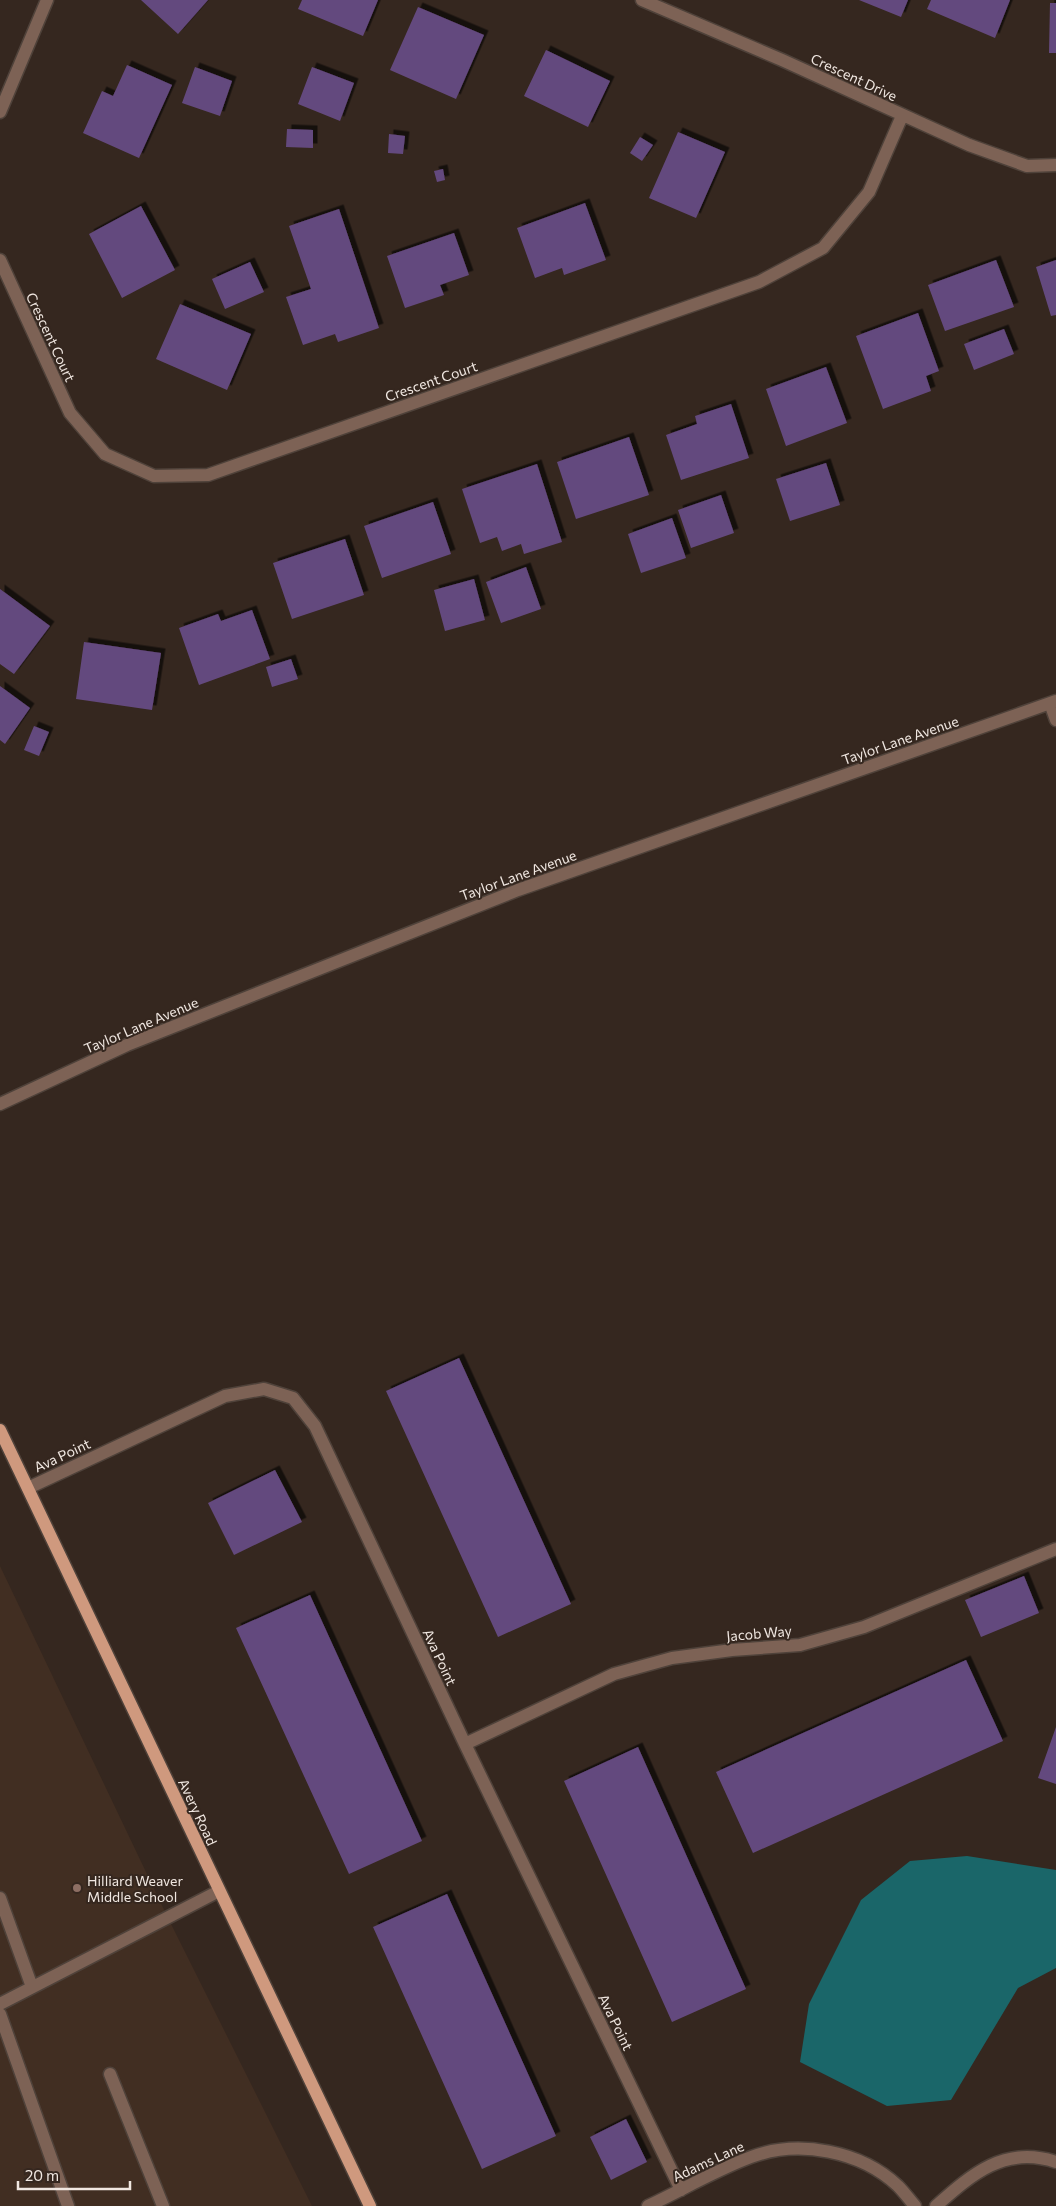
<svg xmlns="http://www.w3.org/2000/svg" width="1056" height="2206" font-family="Commissioner,sans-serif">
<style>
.built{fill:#412e22}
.water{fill:#1a6669}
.building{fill:#64497e;filter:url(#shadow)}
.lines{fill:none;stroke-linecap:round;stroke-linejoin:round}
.service-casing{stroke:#4f423a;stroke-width:15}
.minor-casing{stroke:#4f423a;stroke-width:15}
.primary-casing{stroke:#4f423a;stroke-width:15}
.service{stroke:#7d6255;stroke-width:12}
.minor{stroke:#7d6255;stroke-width:12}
.primary{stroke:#cf997e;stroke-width:12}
.education-dot{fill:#8d6e63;stroke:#35271f;stroke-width:2}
.labels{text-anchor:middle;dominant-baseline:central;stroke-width:4;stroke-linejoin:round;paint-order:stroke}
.street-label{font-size:14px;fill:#f0e7e1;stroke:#35271f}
.poi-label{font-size:14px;fill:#f0e7e1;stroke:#35271f;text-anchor:start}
</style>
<defs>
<filter id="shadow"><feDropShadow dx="4.5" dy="-4.5" stdDeviation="0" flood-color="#0009"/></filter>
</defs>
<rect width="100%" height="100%" fill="#35271f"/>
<!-- built -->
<path class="built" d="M 0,1566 L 167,1916 L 312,2206 L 0,2206 Z"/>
<!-- water -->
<path class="water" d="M 967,1856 L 1056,1870 L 1056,1968 L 1018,1988 L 951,2100 L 887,2106 L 800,2062 L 809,2004 L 861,1900 L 910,1861 Z"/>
<!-- building -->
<path class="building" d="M 141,0 L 208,0 L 178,34 Z
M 302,0 L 378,0 L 363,36 L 298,9 Z
M 859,0 L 908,0 L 901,17 Z
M 931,0 L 1010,0 L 995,38 L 927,9 Z
M 1050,3 L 1056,3 L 1056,53 L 1049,53 Z
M 418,7 L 484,35 L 456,99 L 390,70 Z
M 546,50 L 610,81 L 588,127 L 524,96 Z
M 127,65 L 172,85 L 139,158 L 83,133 L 102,91 L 113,96 Z
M 195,67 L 232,81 L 220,116 L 182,103 Z
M 312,67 L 354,83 L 340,121 L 298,104 Z
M 287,129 L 313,130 L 313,148 L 286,147 Z
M 678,132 L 725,152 L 696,218 L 649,198 Z
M 389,134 L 405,136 L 403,154 L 388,153 Z
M 640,137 L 653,145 L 642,161 L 630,153 Z
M 443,169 L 445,180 L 437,182 L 434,171 Z
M 585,203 L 606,260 L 564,275 L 562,268 L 535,278 L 517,228 Z
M 141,206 L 175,270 L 122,298 L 89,234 Z
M 339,209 L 379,328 L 338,342 L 335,334 L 303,345 L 286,297 L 311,289 L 289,226 Z
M 454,233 L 469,275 L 440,285 L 444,295 L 405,308 L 387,256 Z
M 996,260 L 1014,307 L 945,331 L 928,285 Z
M 1056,260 L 1056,315 L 1051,316 L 1036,267 Z
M 250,262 L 264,292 L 225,309 L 212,279 Z
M 180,304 L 251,334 L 227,390 L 156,359 Z
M 918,313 L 939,371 L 926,376 L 931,391 L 883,409 L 856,336 Z
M 1004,329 L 1014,354 L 974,370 L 964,344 Z
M 826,367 L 847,423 L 786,446 L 766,389 Z
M 731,404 L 749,458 L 681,480 L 666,435 L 697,424 L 695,416 Z
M 629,437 L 649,495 L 576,519 L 557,462 Z
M 826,463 L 840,505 L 790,521 L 776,479 Z
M 537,464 L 562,542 L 524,554 L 521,544 L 502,551 L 497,537 L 480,543 L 462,489 Z
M 721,495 L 734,533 L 691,548 L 678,510 Z
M 433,502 L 451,554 L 382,578 L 364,526 Z
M 672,518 L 686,558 L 641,573 L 628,534 Z
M 345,539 L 364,595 L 292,619 L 273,563 Z
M 526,567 L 541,609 L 501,623 L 486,582 Z
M 474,579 L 485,620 L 445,631 L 434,590 Z
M 0,589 L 50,626 L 14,674 L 0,664 Z
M 252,610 L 270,659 L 199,685 L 179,628 L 218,614 L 221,621 Z
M 84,642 L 161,653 L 152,710 L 76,699 Z
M 291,659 L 298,679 L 272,687 L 266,667 Z
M 0,686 L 30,708 L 5,744 L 0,740 Z
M 34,726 L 49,732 L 39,756 L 24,750 Z
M 459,1358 L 571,1604 L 498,1637 L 386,1391 Z
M 275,1470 L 302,1522 L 234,1555 L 208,1503 Z
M 1024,1576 L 1039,1613 L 981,1637 L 965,1600 Z
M 310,1595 L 422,1841 L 349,1874 L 236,1628 Z
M 966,1660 L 1003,1741 L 753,1853 L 716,1772 Z
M 1056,1727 L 1056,1784 L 1038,1778 Z
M 638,1747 L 746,1989 L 672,2022 L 564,1781 Z
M 447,1894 L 556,2136 L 482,2169 L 373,1927 Z
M 626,2119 L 647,2162 L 611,2180 L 590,2137 Z"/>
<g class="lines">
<!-- service casing -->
<g class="service-casing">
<path id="service" d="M 0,1898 L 32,1987
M 0,2004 L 219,1891
M 0,2014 L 68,2206
M 110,2074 L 163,2206
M 936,2206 C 972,2174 1005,2145 1056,2162"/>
</g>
<!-- minor casing -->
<g class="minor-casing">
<path id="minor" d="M 642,0 L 782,60 L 969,145 L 1027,166 L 1056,165
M 0,112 L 47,0
M 0,260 L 70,413 L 105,454 L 154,476 L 208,475 L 759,282 L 823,248 L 869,192 L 902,116
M 1050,703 L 1056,720
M 0,1104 L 127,1045 L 518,890 L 1056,701
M 28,1488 L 225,1396 L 264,1389 L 293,1398 L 315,1426 L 465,1744 L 681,2190
M 465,1744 L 614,1674 L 672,1658 L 732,1650 L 800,1645 L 864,1627 L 1056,1549
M 648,2206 C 682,2190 716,2170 751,2157 C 799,2139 861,2151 898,2186 C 904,2192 909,2199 915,2206"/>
</g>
<!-- primary casing -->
<g class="primary-casing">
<path id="primary" d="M 0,1430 L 370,2206"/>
</g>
<!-- service -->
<use href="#service" class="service"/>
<!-- minor -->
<use href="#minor" class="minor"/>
<!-- primary -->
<use href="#primary" class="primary"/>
</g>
<!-- markers -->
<circle class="education-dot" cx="77" cy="1888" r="5"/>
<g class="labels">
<!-- street labels -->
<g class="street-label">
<text transform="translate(854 77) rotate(25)">Crescent Drive</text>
<text transform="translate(51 337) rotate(65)">Crescent Court</text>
<text transform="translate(431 381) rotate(-19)">Crescent Court</text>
<text transform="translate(900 740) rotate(-19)">Taylor Lane Avenue</text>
<text transform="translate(518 875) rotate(-20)">Taylor Lane Avenue</text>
<text transform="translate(141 1025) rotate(-23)">Taylor Lane Avenue</text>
<text transform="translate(62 1455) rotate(-25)">Ava Point</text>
<text transform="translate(759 1633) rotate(-5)">Jacob Way</text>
<text transform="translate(440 1657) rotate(65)">Ava Point</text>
<text transform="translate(198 1812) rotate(65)">Avery Road</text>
<text transform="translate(616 2022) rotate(64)">Ava Point</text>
<text transform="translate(708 2161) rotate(-25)">Adams Lane</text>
</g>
<!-- poi labels -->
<g class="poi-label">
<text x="87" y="1880">Hilliard Weaver<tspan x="87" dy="16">Middle School</tspan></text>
</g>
</g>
<!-- scale -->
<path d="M18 2181v8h112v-8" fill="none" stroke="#f0e7e1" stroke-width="2.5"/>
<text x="25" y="2181" font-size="15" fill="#f0e7e1" stroke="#35271f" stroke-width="4" paint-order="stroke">20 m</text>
</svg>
